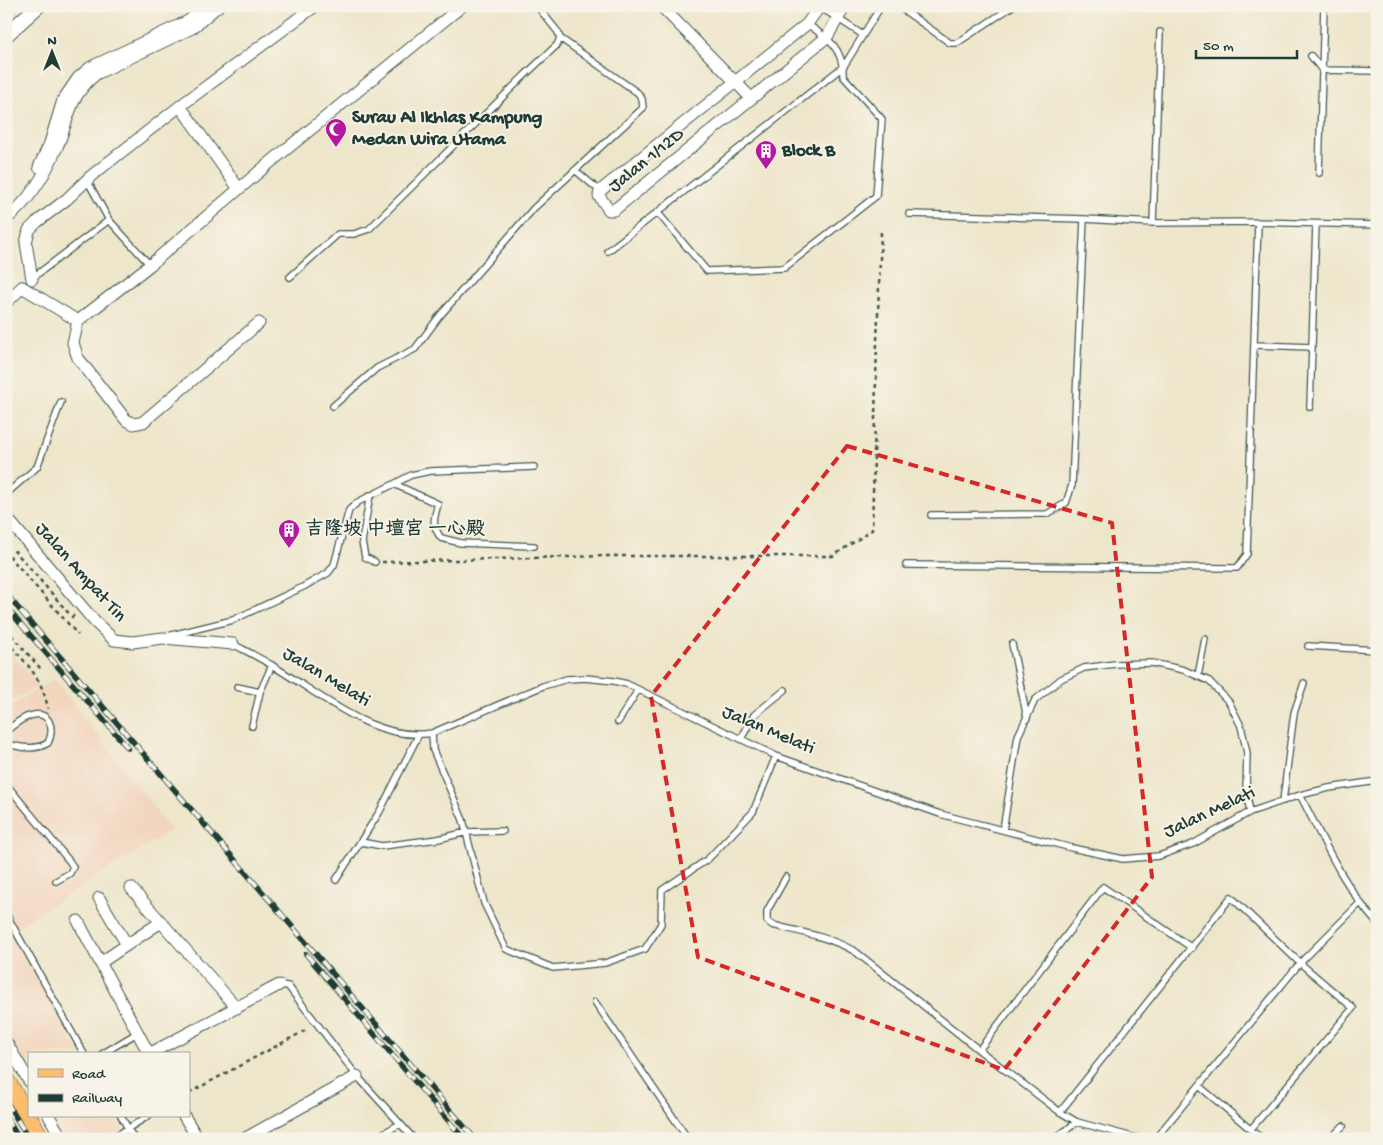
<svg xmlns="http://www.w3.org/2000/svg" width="1383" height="1145" font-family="'Gochi Hand','LXGW WenKai TC',sans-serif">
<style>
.built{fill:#f2d5bd}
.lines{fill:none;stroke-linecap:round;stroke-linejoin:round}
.service-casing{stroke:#3e564a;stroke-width:8}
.minor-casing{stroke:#3e564a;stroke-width:13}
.tertiary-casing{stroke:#3e564a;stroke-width:16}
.primary-casing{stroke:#3e564a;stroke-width:19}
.path{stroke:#3e564a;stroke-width:2.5;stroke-dasharray:4 4;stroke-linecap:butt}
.service{stroke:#fff;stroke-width:5.5}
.minor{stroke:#fff;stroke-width:11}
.tertiary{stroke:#fff;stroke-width:14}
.primary{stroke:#fcbd6e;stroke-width:18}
.rail-casing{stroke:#1f3d34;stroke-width:5.5}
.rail{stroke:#f7f3e8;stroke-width:4;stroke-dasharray:11;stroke-linecap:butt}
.marked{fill:none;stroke:#d62828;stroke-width:4;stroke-dasharray:10 6;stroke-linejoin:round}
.labels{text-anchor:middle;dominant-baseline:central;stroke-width:4;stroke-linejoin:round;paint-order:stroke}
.poi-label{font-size:19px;font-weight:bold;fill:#1f3d34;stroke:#f7f3e8;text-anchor:start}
.street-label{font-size:19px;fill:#1f3d34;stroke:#f7f3e8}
</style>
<rect width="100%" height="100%" fill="#f7f3e8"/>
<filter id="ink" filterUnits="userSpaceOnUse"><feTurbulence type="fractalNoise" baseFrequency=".02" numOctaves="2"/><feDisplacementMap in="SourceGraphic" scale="10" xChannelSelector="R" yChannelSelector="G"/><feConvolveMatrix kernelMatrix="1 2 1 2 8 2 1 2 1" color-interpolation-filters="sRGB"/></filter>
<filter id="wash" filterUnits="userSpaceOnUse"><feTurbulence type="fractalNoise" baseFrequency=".0096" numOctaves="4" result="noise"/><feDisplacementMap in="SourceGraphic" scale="20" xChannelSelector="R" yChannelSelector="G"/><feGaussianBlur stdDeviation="1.12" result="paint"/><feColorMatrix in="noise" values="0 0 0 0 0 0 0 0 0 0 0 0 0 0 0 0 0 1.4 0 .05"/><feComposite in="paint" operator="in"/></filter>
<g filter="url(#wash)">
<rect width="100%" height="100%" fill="#eee6ca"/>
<!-- built -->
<path class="built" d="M 6,646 L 39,685 L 6,704 Z
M 54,679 L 171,830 L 10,931 L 80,1054 L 29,1054 L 29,1084 L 6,1044 L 6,709 Z
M 47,1116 L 115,1116 L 128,1139 L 60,1139 Z"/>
</g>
<g filter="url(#ink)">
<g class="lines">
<!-- service casing -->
<g class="service-casing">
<path id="service" d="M 898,6 L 950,43 L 957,43 L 1013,6
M 820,7 L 863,35
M 1311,56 L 1322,70 L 1377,71
M 575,170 L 600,191
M 1319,173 L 1324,6
M 87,180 L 109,220
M 658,213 L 707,271 L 784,268 L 876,196 L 882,119 L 843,76 C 844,49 828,38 807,24
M 909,214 L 1084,219 L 1153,223 L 1258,222 L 1377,225
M 1153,223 L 1160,32
M 608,251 L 844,66 L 881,6
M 290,277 L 338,234 L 354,234 L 369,229 L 525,75 L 557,45 L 560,38 L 558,32 L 537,6
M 31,279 L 109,220 L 150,265
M 1254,345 L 1312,347
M 333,406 L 377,368 L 415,349 L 438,318 L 534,208 L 643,108 L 642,99 L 638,93 L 560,38
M 1310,407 L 1316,224
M 394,484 L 411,475 L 430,471 L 534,467
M 6,494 L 37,467 L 61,402
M 370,495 L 362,542 L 365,557 L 375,562
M 931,515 L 1047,514 L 1066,503 L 1072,485 L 1084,219
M 906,565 L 1237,568 L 1247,554 L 1258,222
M 172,635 L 233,620 L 303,587 L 328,573 L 334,565 L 349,510 L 358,502 L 394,484 L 438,504 C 434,519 431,524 441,538 L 461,543 L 534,546
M 233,644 C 246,651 260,658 273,666 C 319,693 375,743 432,733 L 543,686 L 567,679 L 585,678 L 614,681 L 627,684 L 776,756 L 940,814 L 1072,848 L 1123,859 L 1159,856 L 1193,844 L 1250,812 L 1300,795 L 1329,788 L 1377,781
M 1012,644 L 1027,718
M 1308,646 L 1377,650
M 1198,676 L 1205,639
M 237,687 L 260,692
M 618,722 L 638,690
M 252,726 L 260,692 L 272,665
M 6,731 C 13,726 21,718 30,716 C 50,709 55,729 48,743 C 35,751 20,747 6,744
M 432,733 L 433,750 L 463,820 L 484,903 L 506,949 L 553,968 L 605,963 L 645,949 L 661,924 L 662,890 L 708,859 L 753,812 L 776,756
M 741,739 L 754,715 L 785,690
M 6,784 L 70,862 L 73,867 L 70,873 L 56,881
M 1300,795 C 1323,839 1343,886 1377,923
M 1283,801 L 1294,713 L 1304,683
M 1003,830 L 1018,736 L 1035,700 L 1061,679 L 1084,668 L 1115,664 L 1152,663 L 1184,670 L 1209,681 L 1229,702 L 1241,726 L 1247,753 L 1246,790 L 1250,812
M 361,842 L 382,846 L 438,839 L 467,832 L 503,831
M 786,877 L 767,911 L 767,921 L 772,925 C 801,932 830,937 856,952 L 979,1050 L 1060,1112 L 1077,1122 L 1140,1139
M 336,880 L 380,811 L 418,736
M 6,914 L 84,1054
M 279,985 L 288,986 L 357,1076 L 414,1139
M 595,1002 L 688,1139
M 979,1050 L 1103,887 L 1192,948
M 102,1054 L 137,1033
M 1199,1086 L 1262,1139
M 1060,1112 L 1231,897 L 1300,963 L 1353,1008 L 1251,1129
M 121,1116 L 134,1139
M 111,1139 L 148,1116
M 373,1139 L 400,1124
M 1054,1139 L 1077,1122
M 1155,1139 L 1300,963 L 1359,904
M 1330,1139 L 1343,1126"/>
</g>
<!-- minor casing -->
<g class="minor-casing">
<path id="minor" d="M 661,6 L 751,98
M 820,6 L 807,24 L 600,191 L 599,196 L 609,210 L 614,210 L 827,37 L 845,6
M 180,106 L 239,189
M 39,167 L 50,143 L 63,100 L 78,78 L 91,67 L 188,21 L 207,6
M 6,219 C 30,201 45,175 57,147 C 70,117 68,97 96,74 L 192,28 L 218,6
M 32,279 L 26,243 L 29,230 L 37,222 L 67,199 L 91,176 L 180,106 L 315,6
M 6,303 L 22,287 L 78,321 L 150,265 L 267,165 L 462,6
M 78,321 L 73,343 L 78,358 L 126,420 L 134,424 L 143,422 L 259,323
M 6,517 L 95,622 L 114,640 L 133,642 L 163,638 L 233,644
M 131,888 L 237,1008
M 99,898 L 127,945
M 78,921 L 149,1054
M 100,963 L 161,922
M 6,1042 L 29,1081
M 149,1054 L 279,985
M 49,1116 L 62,1139
M 184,1116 L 198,1139
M 244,1139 L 357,1076"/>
</g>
<!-- tertiary casing -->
<g class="tertiary-casing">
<path id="tertiary" d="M 6,35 L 38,6"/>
</g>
<!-- primary casing -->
<g class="primary-casing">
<path id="primary" d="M 6,1081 L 41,1139"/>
</g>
<!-- path -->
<path class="path" d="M 382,562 L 605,556 L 833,556 L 872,530 L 877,342 L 881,231
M 74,615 L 72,617 L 15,551 L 10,557 L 78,635
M 6,629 L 41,669
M 6,641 C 27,664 42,677 48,709
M 189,1093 L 308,1029"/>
<!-- service -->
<use href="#service" class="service"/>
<!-- minor -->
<use href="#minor" class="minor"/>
<!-- tertiary -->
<use href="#tertiary" class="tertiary"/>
<!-- primary -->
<use href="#primary" class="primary"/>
<!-- rail casing -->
<g class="rail-casing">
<path id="rail" d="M 6,594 L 475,1139
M 6,607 L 128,748
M 306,954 L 464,1139
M 6,1101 L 29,1139
M 6,1117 L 19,1139"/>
</g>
<!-- rail -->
<use href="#rail" class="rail"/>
</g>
</g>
<!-- marked area -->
<path class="marked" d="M 847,446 L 1112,523 L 1152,877 L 1004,1070 L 698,957 L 651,696 Z"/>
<!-- icons -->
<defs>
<g id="mosque-pin" transform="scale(1.125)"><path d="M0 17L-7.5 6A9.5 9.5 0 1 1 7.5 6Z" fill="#b5179e" stroke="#f7f3e8"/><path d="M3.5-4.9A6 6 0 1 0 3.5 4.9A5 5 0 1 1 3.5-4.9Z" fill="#fff"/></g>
<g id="building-pin" transform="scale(1.125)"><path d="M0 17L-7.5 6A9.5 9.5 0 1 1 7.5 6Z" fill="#b5179e" stroke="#f7f3e8"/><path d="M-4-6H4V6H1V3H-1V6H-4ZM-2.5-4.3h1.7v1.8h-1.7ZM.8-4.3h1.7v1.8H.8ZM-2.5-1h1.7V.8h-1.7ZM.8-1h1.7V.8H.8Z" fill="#fff"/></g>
</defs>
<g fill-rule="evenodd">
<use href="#mosque-pin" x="336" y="129"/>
<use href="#building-pin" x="766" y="151"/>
<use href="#building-pin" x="289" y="530"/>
</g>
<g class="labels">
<!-- poi labels -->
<g class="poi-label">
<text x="352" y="118">Surau Al Ikhlas Kampung<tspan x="352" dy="22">Medan Wira Utama</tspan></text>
<text x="782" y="151">Block B</text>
<text x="305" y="530">吉隆坡 中壇宮 一心殿</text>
</g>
<!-- street labels -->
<g class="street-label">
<text transform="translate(647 161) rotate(-39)">Jalan 1/12D</text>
<text transform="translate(80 573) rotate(48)">Jalan Ampat Tin</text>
<text transform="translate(326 678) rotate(31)">Jalan Melati</text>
<text transform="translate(768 731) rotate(23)">Jalan Melati</text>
<text transform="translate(1210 813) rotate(-25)">Jalan Melati</text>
</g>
</g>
<!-- margin -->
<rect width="1383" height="1145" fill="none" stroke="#f7f3e8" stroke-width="25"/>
<!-- legend -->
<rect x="28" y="1052" width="162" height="65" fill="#f7f3e8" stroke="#a1aaa0"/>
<rect x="38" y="1069" width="25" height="8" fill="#fcbd6e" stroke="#a1aaa0"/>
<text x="72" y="1078" font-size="15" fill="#1f3d34">Road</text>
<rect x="38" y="1094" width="25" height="8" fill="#1f3d34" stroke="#a1aaa0"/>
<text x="72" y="1102" font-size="15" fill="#1f3d34">Railway</text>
<!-- north arrow -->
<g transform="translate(52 52)" stroke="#f7f3e8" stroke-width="4" paint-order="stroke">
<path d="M0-4L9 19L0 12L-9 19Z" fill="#1f3d34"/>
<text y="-8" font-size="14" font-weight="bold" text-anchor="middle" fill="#1f3d34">N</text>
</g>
<!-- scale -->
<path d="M1196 50v8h101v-8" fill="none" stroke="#1f3d34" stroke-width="2.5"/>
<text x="1203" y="50" font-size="15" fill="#1f3d34" stroke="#f7f3e8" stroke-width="4" paint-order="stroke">50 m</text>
</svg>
